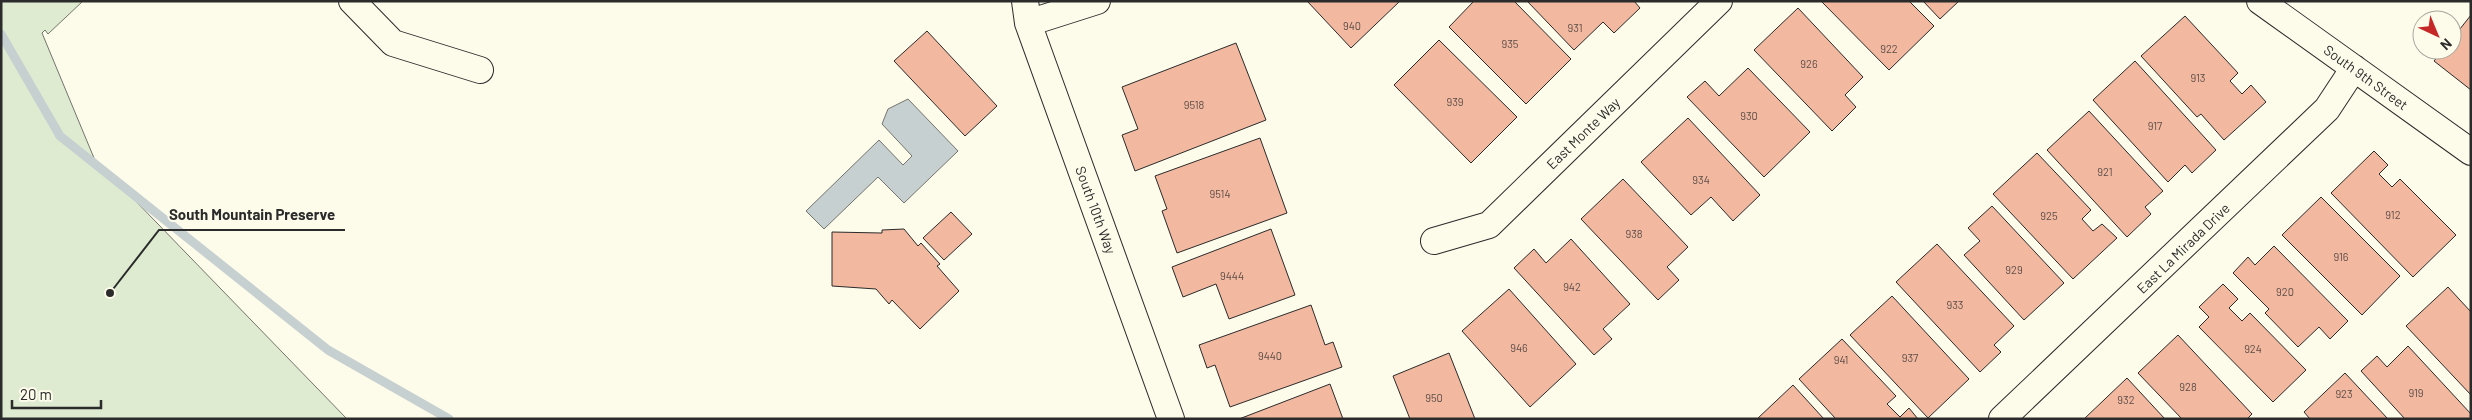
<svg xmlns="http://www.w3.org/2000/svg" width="2472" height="420" font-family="Barlow,sans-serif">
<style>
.green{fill:#deebd1;stroke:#74746e}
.water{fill:#c7d0d0;stroke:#74746e}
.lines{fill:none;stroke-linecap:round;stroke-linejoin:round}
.stream{stroke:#c7d0d0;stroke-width:9}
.building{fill:#f2b8a0;stroke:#2b2b2b}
.minor-casing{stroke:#2b2b2b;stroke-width:28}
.minor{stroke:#fdfbea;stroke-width:26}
.labels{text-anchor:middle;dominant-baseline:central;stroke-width:4;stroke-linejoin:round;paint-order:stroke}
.number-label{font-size:11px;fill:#5d4e48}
.street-label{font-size:14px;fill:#2b2b2b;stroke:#fdfbea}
.leader{fill:none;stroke:#2b2b2b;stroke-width:2}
.callout-dot{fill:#2b2b2b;stroke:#fdfbea;stroke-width:2}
.callout-label{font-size:15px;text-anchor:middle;font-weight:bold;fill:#2b2b2b;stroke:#fdfbea;stroke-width:4;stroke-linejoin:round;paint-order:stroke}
</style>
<rect width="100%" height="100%" fill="#fdfbea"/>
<!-- green -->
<path class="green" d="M 1,1 L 83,1 L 48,34 L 45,30 L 42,33 L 94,158 L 347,419 L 1,419 Z"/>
<!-- water -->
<path class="water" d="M 908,99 L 958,151 L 904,203 L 878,177 L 824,229 L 806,211 L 879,140 L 903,165 L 912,156 L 882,124 L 888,109 Z"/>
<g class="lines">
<!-- stream -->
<path class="stream" d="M 1,34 L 60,136 L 328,350 L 449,419"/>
</g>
<!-- building -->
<path class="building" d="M 1307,1 L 1400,1 L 1351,48 Z
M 1474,1 L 1514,1 L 1571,59 L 1526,104 L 1449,27 Z
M 1527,1 L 1634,1 L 1640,8 L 1614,33 L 1603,22 L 1574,50 Z
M 1821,1 L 1909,1 L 1934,26 L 1889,70 Z
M 1923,1 L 1959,1 L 1940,19 Z
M 1798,8 L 1863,77 L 1845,95 L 1856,107 L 1832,131 L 1754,50 Z
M 2471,15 L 2471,90 L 2434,61 L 2443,50 L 2452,50 L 2452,39 Z
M 2185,16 L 2238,73 L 2230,81 L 2242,94 L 2251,85 L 2266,102 L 2224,140 L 2201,114 L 2197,117 L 2141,56 Z
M 927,31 L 997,106 L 965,136 L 894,61 Z
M 1439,40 L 1517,117 L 1471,163 L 1394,85 Z
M 1236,43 L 1266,120 L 1135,171 L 1122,135 L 1138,129 L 1122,87 Z
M 2135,61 L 2216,150 L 2192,173 L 2185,165 L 2168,182 L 2093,100 Z
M 1748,68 L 1810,132 L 1764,177 L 1687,97 L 1705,81 L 1719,96 Z
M 2089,111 L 2163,191 L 2145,207 L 2151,214 L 2127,237 L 2047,150 Z
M 1688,118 L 1760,195 L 1733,221 L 1711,197 L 1691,215 L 1641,162 Z
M 1260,138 L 1287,213 L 1177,253 L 1162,211 L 1167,209 L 1155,176 Z
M 2374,151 L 2388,165 L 2379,174 L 2392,187 L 2400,179 L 2456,235 L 2413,277 L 2331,193 Z
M 2037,153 L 2091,210 L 2082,219 L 2093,231 L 2102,224 L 2117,238 L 2073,279 L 1993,194 Z
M 1623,179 L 1688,247 L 1667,267 L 1679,280 L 1658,300 L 1581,219 Z
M 2321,197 L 2400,276 L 2362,315 L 2282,235 Z
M 1992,206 L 2064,283 L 2024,320 L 1964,255 L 1980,241 L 1968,228 Z
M 951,212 L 972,234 L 944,260 L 923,238 Z
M 904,229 L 918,246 L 921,243 L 940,264 L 937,266 L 959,291 L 920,329 L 892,300 L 889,304 L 876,289 L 832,286 L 832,232 L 882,233 L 882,230 Z
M 1271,229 L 1295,295 L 1229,319 L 1216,284 L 1183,297 L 1172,267 Z
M 1571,239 L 1630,304 L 1603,329 L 1612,339 L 1594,355 L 1514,268 L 1534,249 L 1546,263 Z
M 1937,244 L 2014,326 L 1994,345 L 2001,352 L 1980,372 L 1896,282 Z
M 2274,246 L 2348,321 L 2330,339 L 2319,327 L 2298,347 L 2265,313 L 2269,309 L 2233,273 L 2248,257 L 2255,265 Z
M 2223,284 L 2238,299 L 2229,308 L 2242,321 L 2250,313 L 2306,370 L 2273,402 L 2199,327 L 2209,317 L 2199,307 Z
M 2448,287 L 2471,312 L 2471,395 L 2406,326 Z
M 1509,289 L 1576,364 L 1530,407 L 1462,331 Z
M 1892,296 L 1969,379 L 1928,418 L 1850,335 Z
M 1311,305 L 1325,345 L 1333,342 L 1342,367 L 1230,407 L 1215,365 L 1207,368 L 1199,345 Z
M 2178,335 L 2252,414 L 2247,419 L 2182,419 L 2138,373 Z
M 1842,339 L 1896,396 L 1887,404 L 1900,417 L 1909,408 L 1918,419 L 1836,419 L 1799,379 Z
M 2408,346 L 2471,414 L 2471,419 L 2405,419 L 2361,371 L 2377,356 L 2387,367 Z
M 1449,353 L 1475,419 L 1410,419 L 1393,376 Z
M 2345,373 L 2388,419 L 2310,419 L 2304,412 Z
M 2127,378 L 2165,419 L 2084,419 Z
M 1330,384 L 1343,419 L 1239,419 Z
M 1793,385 L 1824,419 L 1757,419 Z"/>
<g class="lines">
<!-- minor casing -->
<g class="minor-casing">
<path id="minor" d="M 352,1 L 393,43 L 480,70
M 1025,1 L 1028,23 L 1171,419
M 2260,1 L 2471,152
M 1028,23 L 1097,1
M 1434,241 L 1489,225 L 1719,1
M 2002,419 L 2327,109 L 2354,68"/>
</g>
<!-- minor -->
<use href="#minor" class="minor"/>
</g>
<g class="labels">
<!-- number labels -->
<g class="number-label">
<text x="1352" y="25">940</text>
<text x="1575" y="27">931</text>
<text x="1510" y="43">935</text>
<text x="1889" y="48">922</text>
<text x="1809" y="63">926</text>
<text x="2198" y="77">913</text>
<text x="1455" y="101">939</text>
<text x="1194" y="104">9518</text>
<text x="1749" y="115">930</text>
<text x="2155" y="125">917</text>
<text x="2105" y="171">921</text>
<text x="1701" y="179">934</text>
<text x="1220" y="193">9514</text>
<text x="2393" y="214">912</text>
<text x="2049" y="215">925</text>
<text x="1634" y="233">938</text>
<text x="2341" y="256">916</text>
<text x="2014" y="269">929</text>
<text x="1232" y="275">9444</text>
<text x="1572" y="286">942</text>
<text x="2285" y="291">920</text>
<text x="1955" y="304">933</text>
<text x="1519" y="347">946</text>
<text x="2253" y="348">924</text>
<text x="1270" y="355">9440</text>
<text x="1910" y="357">937</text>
<text x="1841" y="359">941</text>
<text x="2188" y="386">928</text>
<text x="2416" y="392">919</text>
<text x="2344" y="393">923</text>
<text x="1434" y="397">950</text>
<text x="2126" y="399">932</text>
</g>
<!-- street labels -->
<g class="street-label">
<text transform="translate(2366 77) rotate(36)">South 9th Street</text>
<text transform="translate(1583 133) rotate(-44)">East Monte Way</text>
<text transform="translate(1096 210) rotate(70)">South 10th Way</text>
<text transform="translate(2183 248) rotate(-44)">East La Mirada Drive</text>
</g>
</g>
<!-- callouts -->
<path class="leader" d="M110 293L159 230H345"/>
<circle class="callout-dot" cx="110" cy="293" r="5"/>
<g class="callout-label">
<text x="252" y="220">South Mountain Preserve</text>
</g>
<!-- border -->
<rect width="2472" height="420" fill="none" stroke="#2b2b2b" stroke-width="5"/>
<!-- north arrow -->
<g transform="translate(2437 35) rotate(136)"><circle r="24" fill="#fdfbea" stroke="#a9a89e"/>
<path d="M0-4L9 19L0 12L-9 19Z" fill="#c62828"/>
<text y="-8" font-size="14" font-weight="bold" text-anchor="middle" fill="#2b2b2b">N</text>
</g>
<!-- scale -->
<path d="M12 400v8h89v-8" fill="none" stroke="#2b2b2b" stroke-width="2.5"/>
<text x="20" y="400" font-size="15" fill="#2b2b2b" stroke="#fdfbea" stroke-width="4" paint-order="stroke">20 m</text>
</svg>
